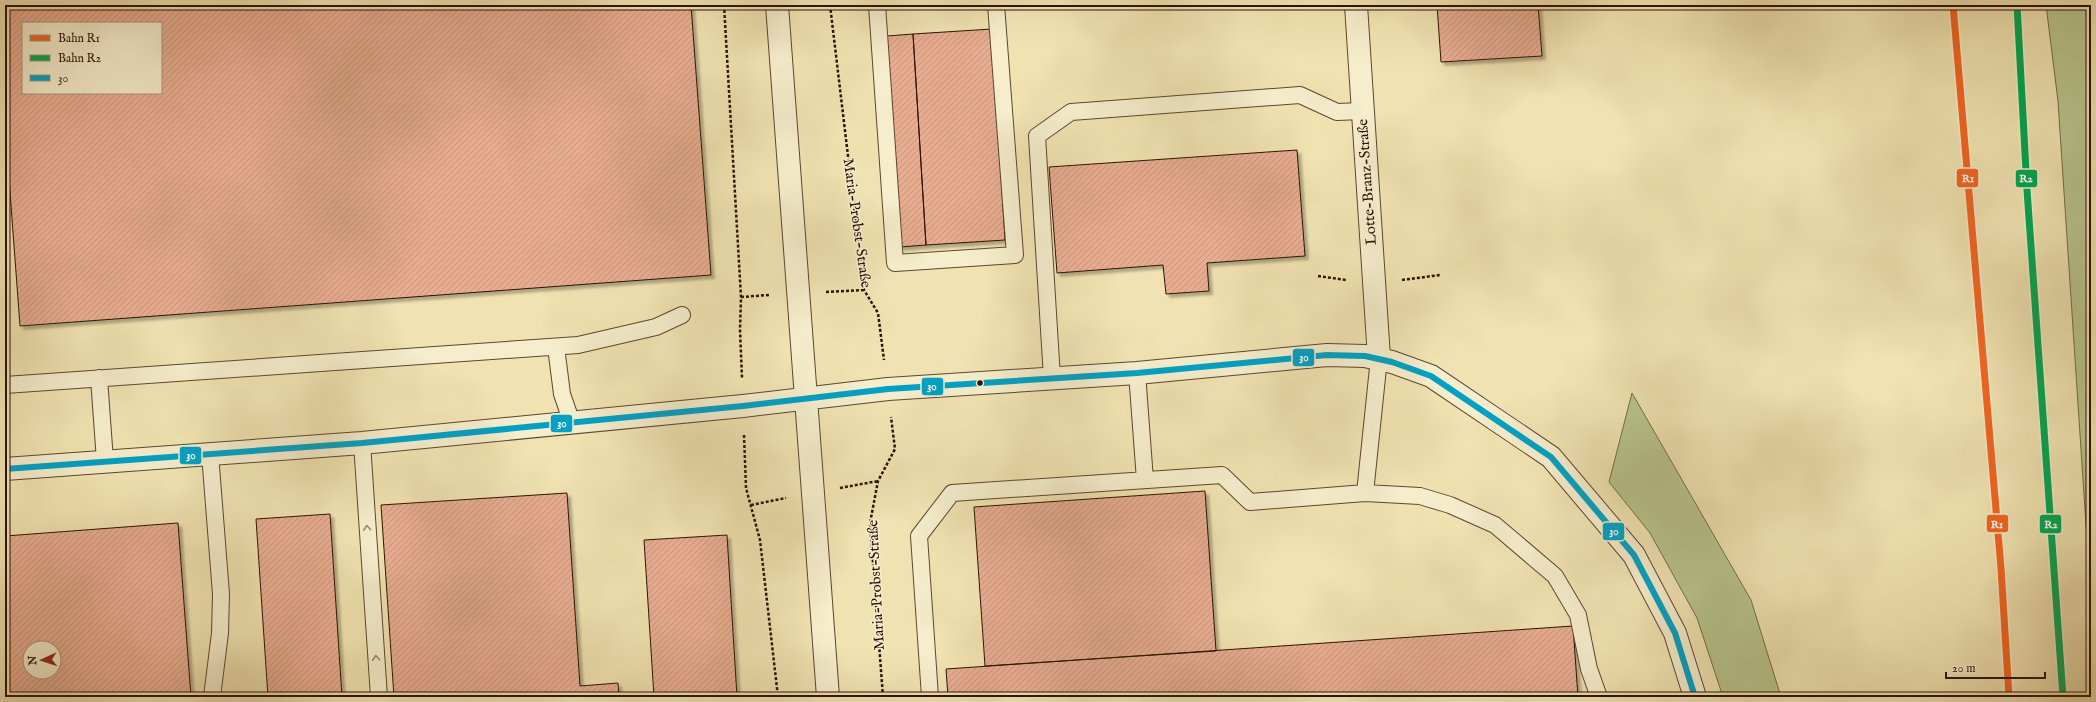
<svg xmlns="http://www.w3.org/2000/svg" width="2096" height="702" font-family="'IM FELL English',serif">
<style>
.green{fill:#b8c48c;stroke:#726b48}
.building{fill:url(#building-hatch);stroke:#2c1205;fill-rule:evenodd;filter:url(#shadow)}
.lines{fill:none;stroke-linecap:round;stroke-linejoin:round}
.service-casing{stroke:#5d4630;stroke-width:18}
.minor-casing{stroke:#5d4630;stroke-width:24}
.path{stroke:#2c1205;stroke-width:2.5;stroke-dasharray:3 2;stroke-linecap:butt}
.service{stroke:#f5edcc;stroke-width:16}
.minor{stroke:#f5edcc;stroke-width:22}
.bus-1-casing{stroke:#f5edcc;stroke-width:9}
.bus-1{stroke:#02a1c4;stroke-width:6}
.rail-1-casing{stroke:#f5edcc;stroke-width:10}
.rail-2-casing{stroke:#f5edcc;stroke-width:10}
.rail-1{stroke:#f26522;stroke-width:7}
.rail-2{stroke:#00a651;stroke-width:7}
.oneway{stroke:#9b8a72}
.bus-dot{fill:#2c1205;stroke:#f5edcc;stroke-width:1.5}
.labels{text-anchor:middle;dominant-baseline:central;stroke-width:3;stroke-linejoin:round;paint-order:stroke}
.street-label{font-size:15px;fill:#2c1205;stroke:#f5edcc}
.line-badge{stroke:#f5edcc;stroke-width:1.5}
.badge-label{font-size:11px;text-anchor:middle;font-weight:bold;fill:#fff}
</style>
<defs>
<pattern id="building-hatch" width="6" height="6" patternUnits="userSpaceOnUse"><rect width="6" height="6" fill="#e8ad91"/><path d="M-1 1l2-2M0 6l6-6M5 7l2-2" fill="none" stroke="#c7947c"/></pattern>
<filter id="shadow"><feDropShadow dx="3.5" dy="3.5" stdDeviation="1" flood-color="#0004"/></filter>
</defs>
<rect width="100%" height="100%" fill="#f0e3b1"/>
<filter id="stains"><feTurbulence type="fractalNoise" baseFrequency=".005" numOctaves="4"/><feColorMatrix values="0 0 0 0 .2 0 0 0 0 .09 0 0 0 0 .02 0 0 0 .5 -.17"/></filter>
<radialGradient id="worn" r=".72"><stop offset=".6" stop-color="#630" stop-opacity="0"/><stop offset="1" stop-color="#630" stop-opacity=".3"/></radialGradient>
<!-- green -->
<path class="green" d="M 2046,5 L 2091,5 L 2091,601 L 2058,101 Z
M 1632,393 L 1751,600 L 1781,697 L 1723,697 L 1697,618 L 1650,533 L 1609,482 Z"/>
<!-- building -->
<path class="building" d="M 5,5 L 691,5 L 711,275 L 20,326 L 5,125 ZM 23,23 L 161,23 L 161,93 L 23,93 Z
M 1437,5 L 1538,5 L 1542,56 L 1441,62 Z
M 992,29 L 1005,240 L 926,245 L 913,34 Z
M 913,34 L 926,245 L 900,247 L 887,36 Z
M 1297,150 L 1305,256 L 1207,263 L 1209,291 L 1166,294 L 1163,265 L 1057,273 L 1049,167 Z
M 1205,491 L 1216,651 L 985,666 L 974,507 Z
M 567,493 L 580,686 L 618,683 L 619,697 L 394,697 L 381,505 Z
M 330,514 L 342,697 L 268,697 L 256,519 Z
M 178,523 L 191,697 L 5,697 L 5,536 ZM 30,648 L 54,648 L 54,672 L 30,672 Z
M 727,535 L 737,697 L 654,697 L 644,540 Z
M 1573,626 L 1578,697 L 948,697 L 946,669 Z"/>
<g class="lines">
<!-- service casing -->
<g class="service-casing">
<path id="service" d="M 877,5 L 895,263 L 1015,255 L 996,5
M 556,347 L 562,394 L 572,423
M 1137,373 L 1145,480
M 99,378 L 105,461
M 1052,378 L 1037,136 L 1071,112 L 1300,95 L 1337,112 L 1362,111
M 5,385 L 578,345 L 656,327 L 682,315
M 362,443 L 379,697
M 210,454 L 221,594 L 220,633 L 212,697
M 1365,493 L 1379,358
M 930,697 L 919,536 L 952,493 L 1222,475 L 1250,502 L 1365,493 L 1420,496 L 1450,505 L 1495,525 L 1555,576 L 1578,615 L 1589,669 L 1599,697"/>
</g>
<!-- minor casing -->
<g class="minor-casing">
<path id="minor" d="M 777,5 L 828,697
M 1356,5 L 1379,358
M 5,469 L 362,443 L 743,406 L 888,389 L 1137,373 L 1327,355 L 1365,356 L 1392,362 L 1431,376 L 1551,457 L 1634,555 L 1675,633 L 1695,697"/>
</g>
<!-- path -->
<path class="path" d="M 724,5 L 741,297 L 740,330 L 742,378
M 830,5 L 864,290 L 878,313 L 884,360
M 1318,276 L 1346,280
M 1402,280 L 1440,275
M 826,292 L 864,290
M 741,297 L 769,295
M 744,435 L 746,488 L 760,540 L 778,697
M 840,488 L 878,481
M 751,505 L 786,498
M 883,697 L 870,523 L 878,481 L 895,449 L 891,417"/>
<!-- service -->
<use href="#service" class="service"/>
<!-- minor -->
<use href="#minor" class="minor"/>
<!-- bus-1 casing -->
<g class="bus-1-casing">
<path id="bus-1" d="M 5,469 L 362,443 L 743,406 L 888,389 L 1137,373 L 1327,355 L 1365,356 L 1392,362 L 1431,376 L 1551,457 L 1634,555 L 1675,633 L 1695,697"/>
</g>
<!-- bus-1 -->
<use href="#bus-1" class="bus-1"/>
<!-- rail-1 casing -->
<g class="rail-1-casing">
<path id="rail-1" d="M 1953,5 L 2001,568 L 2009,697"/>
</g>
<!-- rail-2 casing -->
<g class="rail-2-casing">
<path id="rail-2" d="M 2017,5 L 2027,190 L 2063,697"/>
</g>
<!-- rail-1 -->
<use href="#rail-1" class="rail-1"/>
<!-- rail-2 -->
<use href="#rail-2" class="rail-2"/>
</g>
<!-- one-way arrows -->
<defs><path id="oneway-chevron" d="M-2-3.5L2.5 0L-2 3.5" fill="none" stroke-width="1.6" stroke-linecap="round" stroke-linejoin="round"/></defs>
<g class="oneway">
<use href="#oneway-chevron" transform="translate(367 528) rotate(-94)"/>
<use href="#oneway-chevron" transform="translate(376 658) rotate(-94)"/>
</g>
<!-- markers -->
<circle class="bus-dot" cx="980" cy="383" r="3.5"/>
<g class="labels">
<!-- street labels -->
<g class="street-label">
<text transform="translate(1367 182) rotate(-94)">Lotte-Branz-Straße</text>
<text transform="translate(857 223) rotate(82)">Maria-Probst-Straße</text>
<text transform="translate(876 585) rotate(-93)">Maria-Probst-Straße</text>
</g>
</g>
<g class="line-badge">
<rect x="1956" y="168" width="23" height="20" rx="4" fill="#f26522"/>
<rect x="2015" y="169" width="23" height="19" rx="4" fill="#00a651"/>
<rect x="1292" y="348" width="23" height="19" rx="4" fill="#02a1c4"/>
<rect x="921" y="377" width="23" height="19" rx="4" fill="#02a1c4"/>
<rect x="550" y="414" width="23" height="19" rx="4" fill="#02a1c4"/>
<rect x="179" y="446" width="23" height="19" rx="4" fill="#02a1c4"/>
<rect x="1986" y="514" width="23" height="19" rx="4" fill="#f26522"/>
<rect x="2039" y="514" width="23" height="20" rx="4" fill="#00a651"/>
<rect x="1602" y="522" width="23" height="19" rx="4" fill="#02a1c4"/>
</g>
<g class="badge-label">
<text x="1968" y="182">R1</text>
<text x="2026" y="182">R2</text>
<text x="1304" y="361">30</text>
<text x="932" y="390">30</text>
<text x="562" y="427">30</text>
<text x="191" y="459">30</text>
<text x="1997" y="528">R1</text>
<text x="2051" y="528">R2</text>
<text x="1614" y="535">30</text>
</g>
<!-- margin -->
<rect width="2096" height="702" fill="none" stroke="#f0e3b1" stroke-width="20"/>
<rect x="6" y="6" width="2084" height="690" fill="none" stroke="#2c1205" stroke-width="2"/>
<rect x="10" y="10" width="2076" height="682" fill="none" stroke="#2c1205"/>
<!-- legend -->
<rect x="22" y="22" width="140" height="72" fill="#f5edcc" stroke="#a5957c"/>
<rect x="30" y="35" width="20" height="6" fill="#f26522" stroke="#a5957c"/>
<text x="58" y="42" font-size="12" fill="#2c1205">Bahn R1</text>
<rect x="30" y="55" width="20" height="6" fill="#00a651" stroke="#a5957c"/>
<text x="58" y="62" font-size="12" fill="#2c1205">Bahn R2</text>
<rect x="30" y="75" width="20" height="6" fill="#02a1c4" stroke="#a5957c"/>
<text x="58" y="82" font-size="12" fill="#2c1205">30</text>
<!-- north arrow -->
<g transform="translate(42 660) rotate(267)"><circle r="19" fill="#f5edcc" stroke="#a5957c"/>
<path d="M0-3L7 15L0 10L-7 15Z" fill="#8f2418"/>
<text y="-6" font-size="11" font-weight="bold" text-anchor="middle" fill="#2c1205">N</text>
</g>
<!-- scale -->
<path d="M1946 672v6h99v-6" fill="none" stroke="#2c1205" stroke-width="2"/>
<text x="1952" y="672" font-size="12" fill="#2c1205" stroke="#f5edcc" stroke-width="3" paint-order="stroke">20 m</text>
<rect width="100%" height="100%" filter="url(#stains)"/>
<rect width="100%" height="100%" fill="url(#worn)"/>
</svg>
